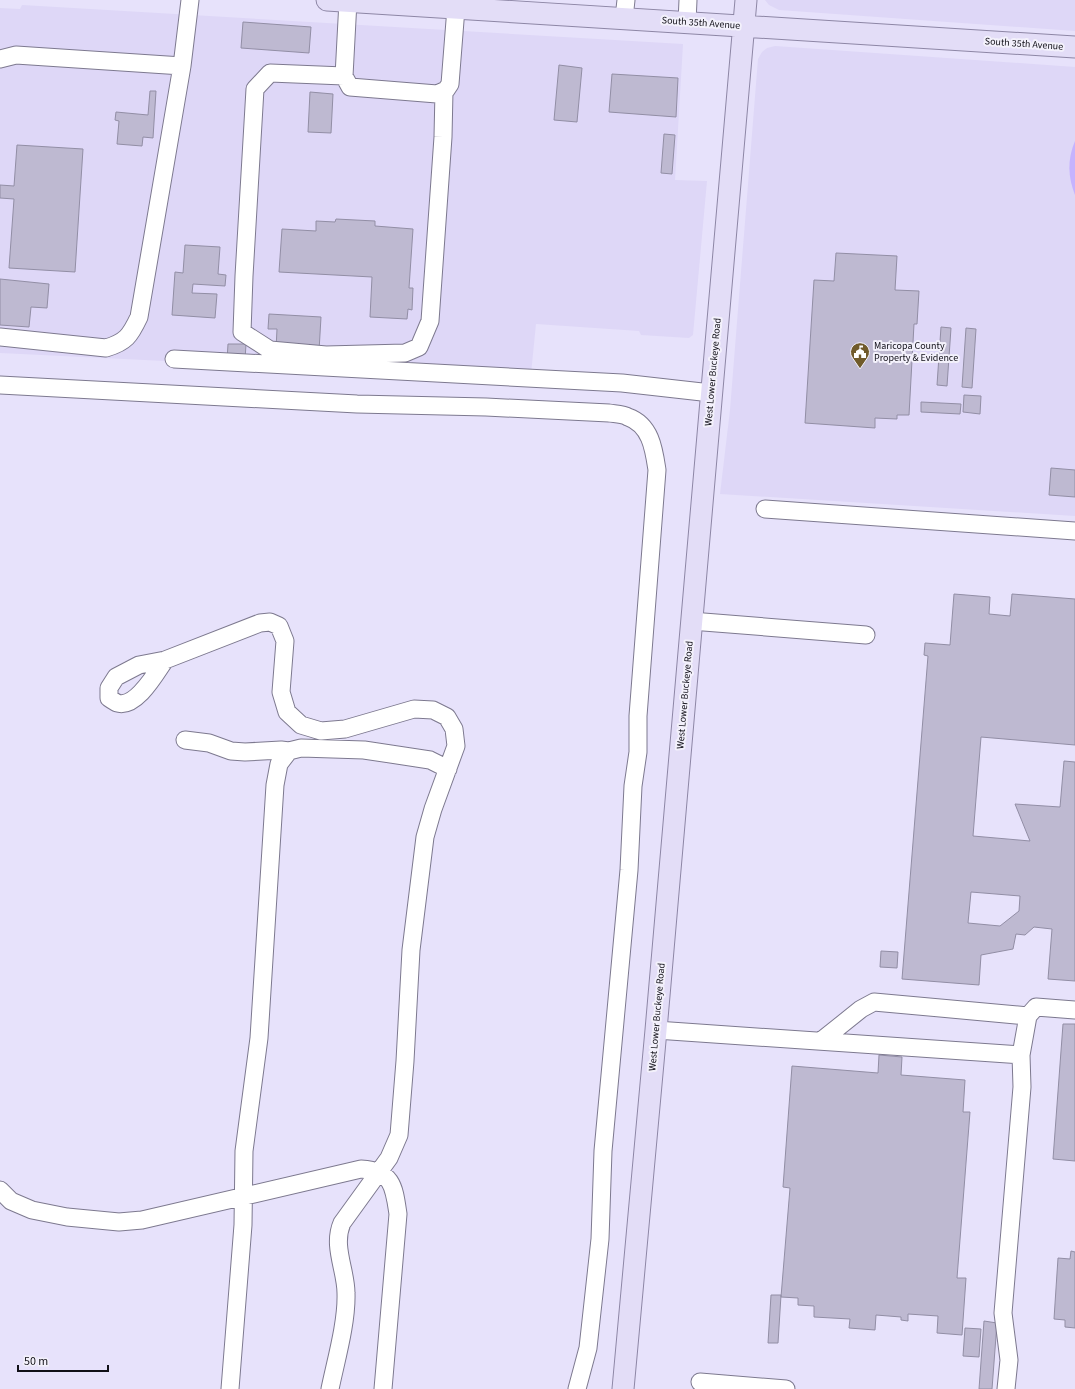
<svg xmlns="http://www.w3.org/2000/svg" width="1075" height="1389" font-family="'Source Sans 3',sans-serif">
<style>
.built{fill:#ded7f7}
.green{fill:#c5b3fe}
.building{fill:#beb9d1;stroke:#928ea5;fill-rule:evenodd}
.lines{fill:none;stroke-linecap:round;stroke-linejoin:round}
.minor-casing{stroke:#7d798f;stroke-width:19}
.major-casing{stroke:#8d86a5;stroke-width:23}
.minor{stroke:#fff;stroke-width:17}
.major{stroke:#e3ddf7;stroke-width:21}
.labels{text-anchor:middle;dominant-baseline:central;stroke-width:4;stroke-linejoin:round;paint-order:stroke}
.street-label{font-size:10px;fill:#100f17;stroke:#f3f1fb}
.poi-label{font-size:10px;fill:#100f17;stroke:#f3f1fb;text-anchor:start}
</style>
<rect width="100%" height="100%" fill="#e7e2fb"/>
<!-- built -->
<path class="built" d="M 765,0 L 1075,0 L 1075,31 L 779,10 L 769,5 Z
M 22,5 L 683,44 L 675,180 L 707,181 L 693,335 L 689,338 L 641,335 L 639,331 L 536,324 L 531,374 L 166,355 L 165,361 L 0,353 L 0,8 L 20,9 Z
M 775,46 L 1075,67 L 1075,516 L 720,494 L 730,410 L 758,59 L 762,52 L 767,48 Z"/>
<!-- green -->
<path class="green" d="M 1075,141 L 1075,195 C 1068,177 1067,160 1075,141 Z"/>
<!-- building -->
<path class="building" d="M 243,22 L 311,27 L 309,53 L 241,48 Z
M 559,65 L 582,68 L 577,122 L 554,120 Z
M 612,74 L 678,78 L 676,117 L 609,112 Z
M 150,91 L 156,91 L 153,138 L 143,137 L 142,146 L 117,144 L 119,121 L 115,120 L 116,112 L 148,115 Z
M 310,92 L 333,94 L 331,133 L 308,132 Z
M 664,134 L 675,135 L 672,174 L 661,173 Z
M 17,145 L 83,149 L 75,272 L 9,268 L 14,199 L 0,198 L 0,185 L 14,186 Z
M 336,219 L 375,221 L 375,226 L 413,229 L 409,288 L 413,288 L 412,310 L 408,309 L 407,319 L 370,317 L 372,277 L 279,272 L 282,229 L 316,231 L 316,221 L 335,222 Z
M 185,245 L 220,247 L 218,274 L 226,275 L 225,286 L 193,284 L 192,293 L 217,294 L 215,318 L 172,315 L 175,272 L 183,273 Z
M 836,253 L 897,256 L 895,290 L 919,291 L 917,324 L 914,324 L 909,415 L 897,415 L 897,419 L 875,418 L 875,428 L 805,423 L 814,280 L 834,281 Z
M 0,279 L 49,284 L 47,308 L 31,307 L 29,327 L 0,325 Z
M 269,314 L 321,317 L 319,351 L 276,349 L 277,329 L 268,329 Z
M 941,327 L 951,328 L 947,386 L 937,385 Z
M 966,328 L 976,329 L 972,388 L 962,387 Z
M 228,344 L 246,344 L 245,360 L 227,360 Z
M 964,395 L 981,396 L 980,414 L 963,412 Z
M 921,402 L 961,404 L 960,414 L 921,412 Z
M 1051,468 L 1075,470 L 1075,497 L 1049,495 Z
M 954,594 L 990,597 L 989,614 L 1010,616 L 1012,594 L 1075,599 L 1075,745 L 981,737 L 973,836 L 1030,841 L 1015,804 L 1060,807 L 1064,761 L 1075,762 L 1075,981 L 1048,979 L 1052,929 L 1034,927 L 1025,935 L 1016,934 L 1013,949 L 981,955 L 979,985 L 902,979 L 928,656 L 924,655 L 925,643 L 950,645 ZM 971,892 L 1020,896 L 1019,911 L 1000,926 L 968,923 Z
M 881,951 L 898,952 L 897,968 L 880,967 Z
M 1063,1024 L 1075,1024 L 1075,1161 L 1053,1159 Z
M 879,1055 L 902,1057 L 901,1075 L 965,1080 L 963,1112 L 970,1112 L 957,1278 L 966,1278 L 962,1335 L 937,1333 L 938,1316 L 908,1314 L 908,1321 L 901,1320 L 901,1317 L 876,1315 L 875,1330 L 849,1328 L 850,1319 L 814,1317 L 814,1306 L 798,1305 L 798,1298 L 781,1297 L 790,1188 L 783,1187 L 792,1066 L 878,1073 Z
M 1071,1251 L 1075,1252 L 1075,1328 L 1065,1327 L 1065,1320 L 1054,1319 L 1058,1258 L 1070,1259 Z
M 771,1295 L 781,1295 L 778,1343 L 768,1343 Z
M 984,1321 L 997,1323 L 992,1389 L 979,1389 Z
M 965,1328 L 981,1329 L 979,1357 L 963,1356 Z"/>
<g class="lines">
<!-- minor casing -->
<g class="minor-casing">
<path id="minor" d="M 348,1 L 344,76 L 350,87 L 437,94 L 446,90 L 450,84 L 456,8
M 624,18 L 626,0
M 687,22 L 688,0
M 0,59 L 16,55 L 182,66
M 344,76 L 270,73 L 255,89 L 244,276 L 242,332 L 270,350 L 326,355 L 405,353 L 419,347 L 430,321 L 443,137 L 444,91
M 0,337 L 106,348 C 126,342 130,336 139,317 L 182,66 L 190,0
M 174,359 L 622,383 L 711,393
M 0,385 L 357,404 L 486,407 L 609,413 C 615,414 623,414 628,417 C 651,425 654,450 657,470 L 638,716 L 638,752 L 633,786 L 629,870 L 603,1151 L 600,1239 L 588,1348 L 577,1389
M 765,509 L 1075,531
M 691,621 L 866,635
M 165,660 C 156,673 136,709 117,703 C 115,702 112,700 109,698 L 109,688 L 116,677 L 139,665 L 165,660 L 260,623 L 270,622 L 279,626 L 285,641 L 281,692 L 287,712 L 301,725 L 321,731 L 345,729 L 414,709 L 433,710 L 447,717 L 454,729 L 456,746 L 433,809 L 425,837 L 411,950 L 405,1061 L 399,1135 L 389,1158 L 342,1223 C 332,1246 346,1270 346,1293 C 347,1322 336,1360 330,1389
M 185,740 L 209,743 L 231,751 L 245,752 L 281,750 L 289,751
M 656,1030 L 1021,1055 L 1022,1087 L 1003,1313 L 1009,1360 L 1006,1389
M 821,1041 L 861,1009 L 874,1002 L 1028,1016
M 1021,1055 L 1028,1016 L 1036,1007 L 1075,1010
M 0,1190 L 11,1201 L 32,1210 L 67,1217 L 119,1222 L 142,1220 L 361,1169 C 393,1171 394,1187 398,1214 L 383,1389
M 700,1382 L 786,1389
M 230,1389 L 243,1225 L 244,1151 L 259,1038 L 275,785 L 279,764 L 289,751 L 301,748 L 364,750 L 430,760 L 448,769"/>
</g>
<!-- major casing -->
<g class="major-casing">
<path id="major" d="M 327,0 L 1075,47
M 623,1389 L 656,1030 L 746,0"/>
</g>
<!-- minor -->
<use href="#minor" class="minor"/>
<!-- major -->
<use href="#major" class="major"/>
</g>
<!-- icons -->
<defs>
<g id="civic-pin" transform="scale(1)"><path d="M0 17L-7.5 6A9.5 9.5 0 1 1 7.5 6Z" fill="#705a2a" stroke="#f3f1fb"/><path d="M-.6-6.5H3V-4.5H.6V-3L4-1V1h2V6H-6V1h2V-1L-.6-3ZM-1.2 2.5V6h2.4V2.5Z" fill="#fff"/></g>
</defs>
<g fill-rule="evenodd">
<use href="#civic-pin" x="860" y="352"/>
</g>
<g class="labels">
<!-- street labels -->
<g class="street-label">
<text transform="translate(701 23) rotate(4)">South 35th Avenue</text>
<text transform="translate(1024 44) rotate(4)">South 35th Avenue</text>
<text transform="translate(713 372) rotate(-85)">West Lower Buckeye Road</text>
<text transform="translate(685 695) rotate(-85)">West Lower Buckeye Road</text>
<text transform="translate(657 1017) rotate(-85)">West Lower Buckeye Road</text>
</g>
<!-- poi labels -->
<g class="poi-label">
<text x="874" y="346">Maricopa County<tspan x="874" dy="12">Property &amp; Evidence</tspan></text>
</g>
</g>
<!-- scale -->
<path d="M18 1365v6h90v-6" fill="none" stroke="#100f17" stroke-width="2"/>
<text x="24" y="1365" font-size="12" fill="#100f17" stroke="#f3f1fb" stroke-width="3" paint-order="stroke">50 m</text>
</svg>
